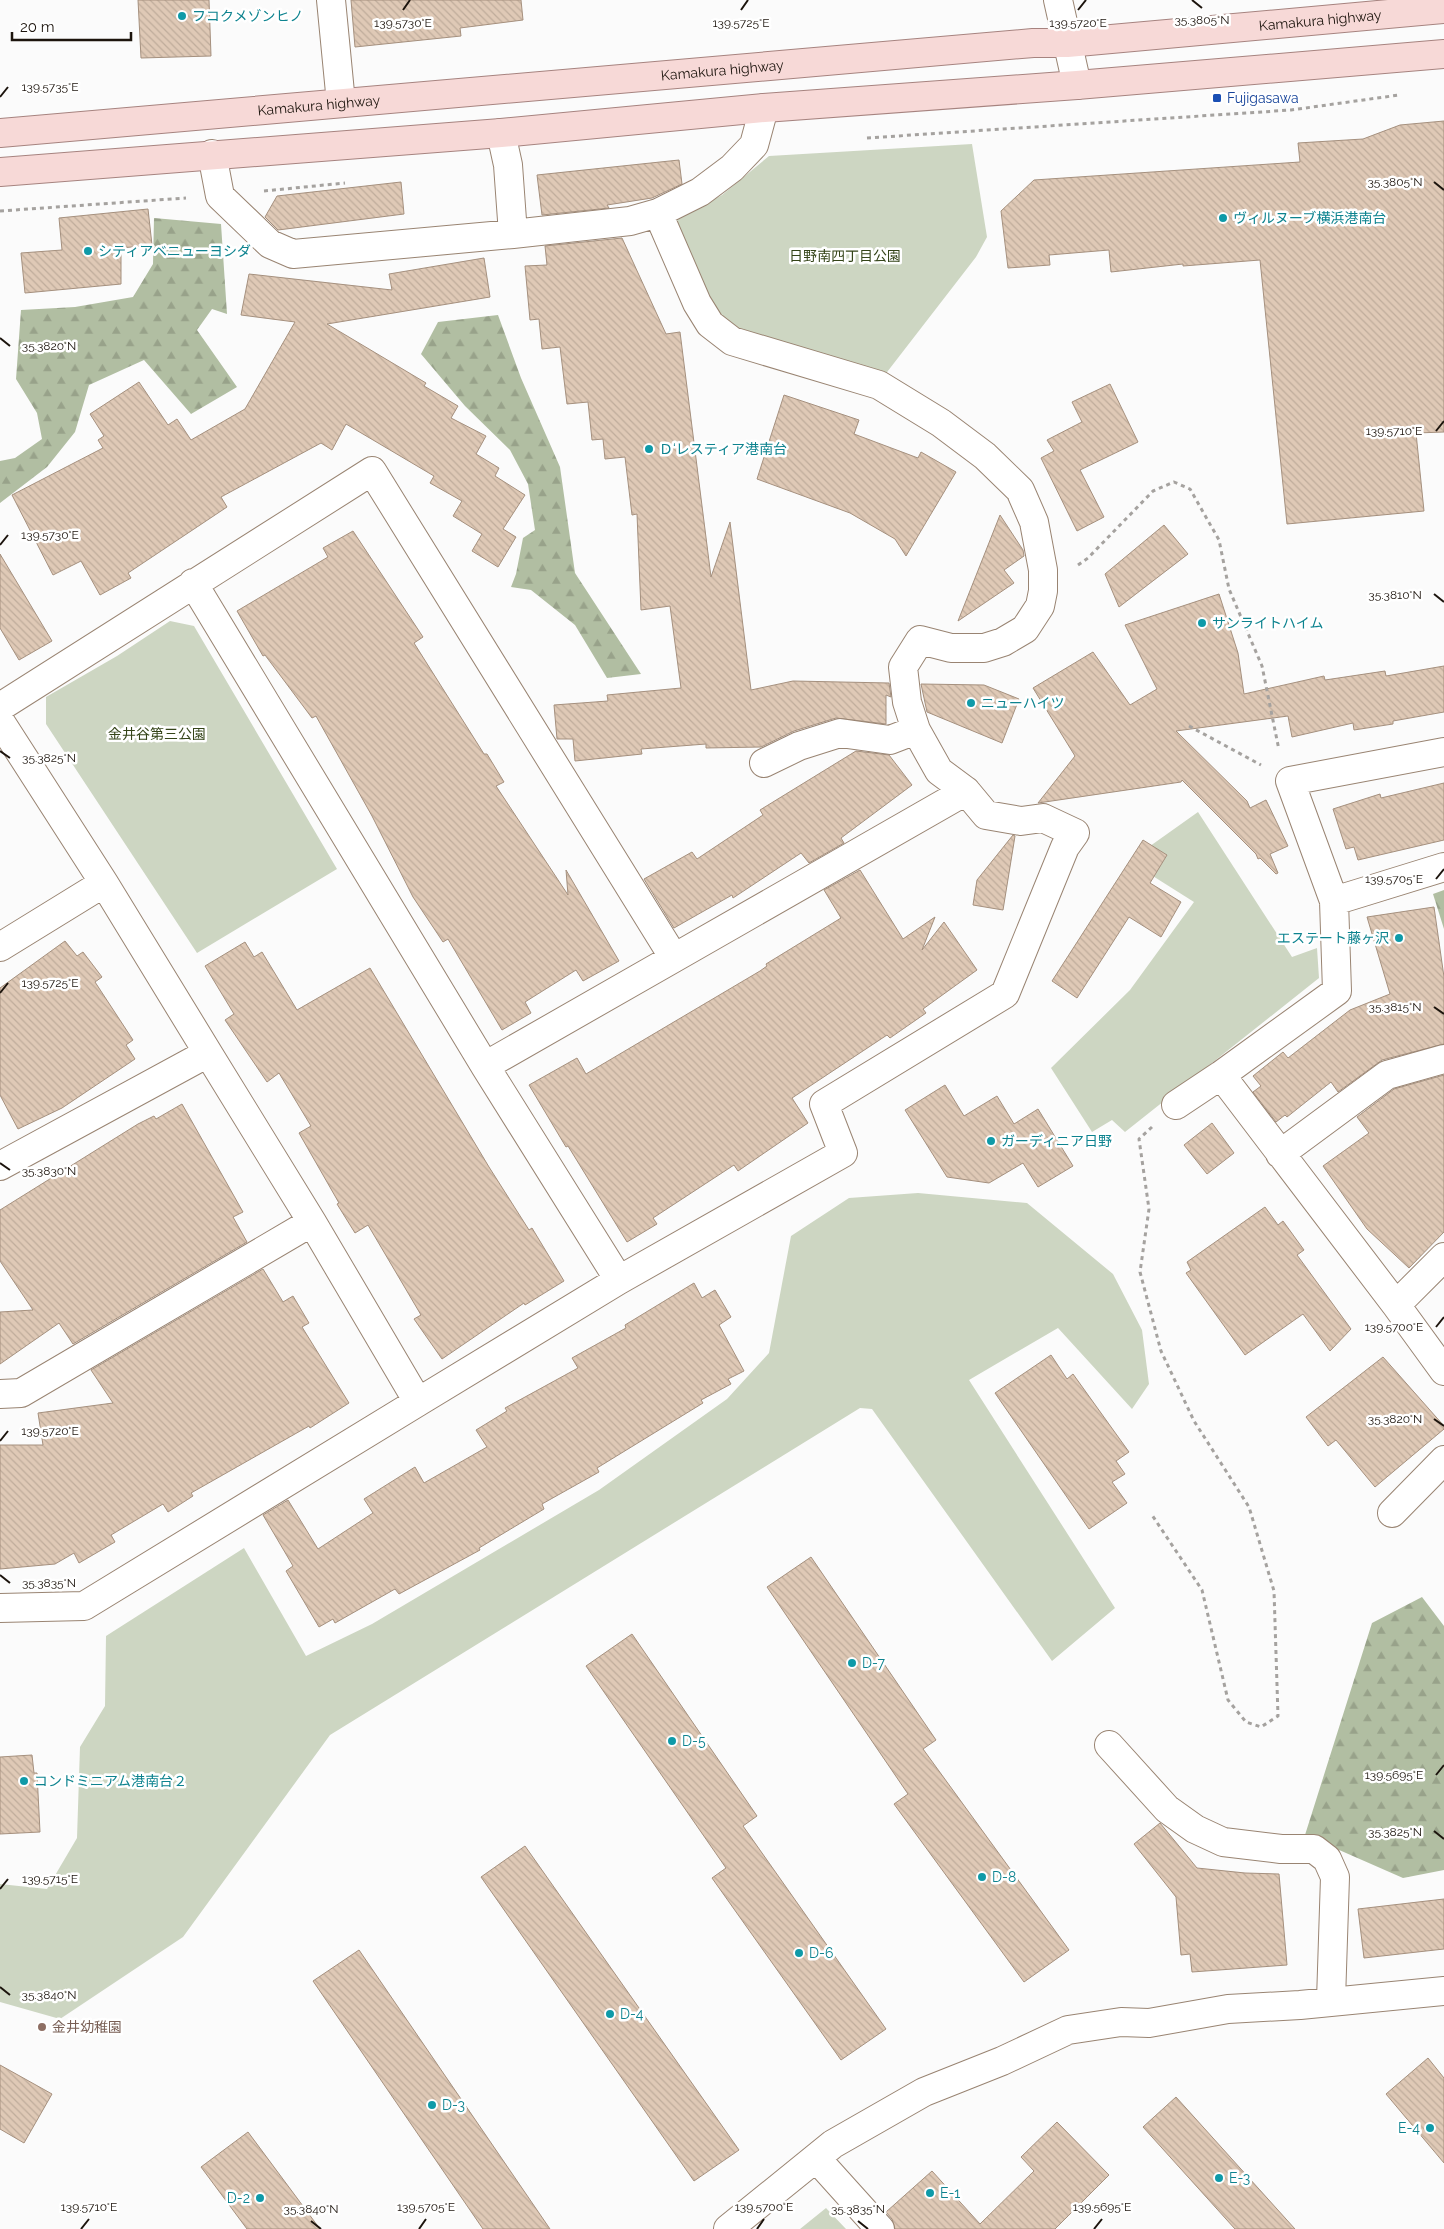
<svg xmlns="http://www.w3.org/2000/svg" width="1444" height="2229" font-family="Raleway,'Noto Sans JP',sans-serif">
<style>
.green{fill:#cdd6c2}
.forest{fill:url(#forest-firs)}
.building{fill:url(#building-back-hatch);stroke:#a5907e}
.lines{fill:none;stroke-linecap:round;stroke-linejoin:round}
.minor-casing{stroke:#998472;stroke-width:30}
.major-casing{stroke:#a6837f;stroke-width:30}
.path{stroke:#a5a29f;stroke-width:3;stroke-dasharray:4 4;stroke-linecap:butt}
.minor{stroke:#fff;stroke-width:28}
.major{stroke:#f7d9d7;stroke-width:28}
.ticks{fill:none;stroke:#1c140d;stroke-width:2}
.culture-dot{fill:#0f9aa8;stroke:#fff;stroke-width:2}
.transit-dot{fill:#1a4fb4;stroke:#fff;stroke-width:2}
.education-dot{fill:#8d6e63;stroke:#fff;stroke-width:2}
.labels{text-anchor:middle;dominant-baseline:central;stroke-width:5;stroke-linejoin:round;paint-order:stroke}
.culture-label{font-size:14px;fill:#0d838f;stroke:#fff;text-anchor:start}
.street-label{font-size:14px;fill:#1c140d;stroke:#fff}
.transit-label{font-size:14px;fill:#164399;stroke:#fff;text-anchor:start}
.park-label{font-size:14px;fill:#344418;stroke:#fff}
.education-label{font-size:14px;fill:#785e54;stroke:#fff;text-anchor:start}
.ticks-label{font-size:12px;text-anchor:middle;fill:#1c140d;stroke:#fff;stroke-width:5;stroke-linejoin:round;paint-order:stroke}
</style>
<defs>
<pattern id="forest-firs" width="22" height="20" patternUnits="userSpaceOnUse" patternTransform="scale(1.25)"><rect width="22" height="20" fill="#b1bea2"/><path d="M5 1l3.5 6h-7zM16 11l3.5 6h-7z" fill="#98a28a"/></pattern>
<pattern id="building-back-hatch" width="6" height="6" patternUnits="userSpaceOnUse" patternTransform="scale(1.25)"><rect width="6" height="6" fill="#dfc9b6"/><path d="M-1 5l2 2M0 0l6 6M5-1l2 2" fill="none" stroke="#bfac9b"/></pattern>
</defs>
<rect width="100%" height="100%" fill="#fbfbfb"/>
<!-- green -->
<path class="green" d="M 972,144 L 987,237 L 976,257 L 884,376 L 737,330 L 719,315 L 668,225 L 722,195 L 769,156 Z
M 170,621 L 194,626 L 337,869 L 197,953 L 46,724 L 46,697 L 117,656 Z
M 1198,812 L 1292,957 L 1317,948 L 1319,978 L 1125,1132 L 1112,1120 L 1092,1132 L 1051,1068 L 1130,990 L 1194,902 L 1129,861 Z
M 918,1193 L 1027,1203 L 1113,1274 L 1142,1330 L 1149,1384 L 1132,1409 L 1058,1328 L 969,1380 L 1115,1608 L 1052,1661 L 872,1409 L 860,1408 L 330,1735 L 183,1937 L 60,2019 L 0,2002 L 0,1884 L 47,1889 L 77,1838 L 80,1747 L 105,1706 L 106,1636 L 244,1548 L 306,1656 L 372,1624 L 599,1490 L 727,1399 L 769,1353 L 791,1236 L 849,1198 Z
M 826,2208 L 846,2229 L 800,2229 Z"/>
<!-- forest -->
<path class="forest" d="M 154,218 L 221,224 L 227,314 L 212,309 L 197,330 L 237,387 L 191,414 L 144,360 L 89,385 L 75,432 L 47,467 L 0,503 L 0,461 L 15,458 L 42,439 L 37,413 L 16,379 L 21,310 L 75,307 L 133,297 L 153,264 Z
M 498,315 L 521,378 L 560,467 L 575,573 L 641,674 L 607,678 L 575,625 L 531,590 L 511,587 L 516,574 L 523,538 L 535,530 L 528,484 L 510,450 L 465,406 L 421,354 L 438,322 Z
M 1444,890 L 1444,929 L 1433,894 Z
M 1422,1597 L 1444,1626 L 1444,1870 L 1403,1878 L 1305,1835 L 1372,1623 Z"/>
<!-- building -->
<path class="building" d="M 138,0 L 209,0 L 211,56 L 141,58 Z
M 351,0 L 521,0 L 523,20 L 460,28 L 461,36 L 355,47 Z
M 1444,121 L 1444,432 L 1416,433 L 1424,511 L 1287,524 L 1260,260 L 1183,266 L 1183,264 L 1111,272 L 1109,250 L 1049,255 L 1050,265 L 1008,268 L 1001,211 L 1034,180 L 1300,162 L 1298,143 L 1363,139 L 1400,125 Z
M 679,160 L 682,184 L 652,198 L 607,205 L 609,208 L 542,215 L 537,175 Z
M 401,182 L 404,214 L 278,230 L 265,217 L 277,196 Z
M 148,209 L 152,245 L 121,248 L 121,284 L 25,293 L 21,253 L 62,250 L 59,218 Z
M 622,238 L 666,334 L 680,332 L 711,577 L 730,522 L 751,690 L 793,681 L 889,683 L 891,697 L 886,695 L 886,724 L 836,718 L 794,731 L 761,747 L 706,748 L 706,744 L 641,749 L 642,754 L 575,761 L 573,739 L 557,739 L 554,705 L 608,701 L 607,695 L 681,688 L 670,606 L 641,610 L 637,514 L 632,515 L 625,457 L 605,459 L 603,439 L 592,440 L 588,402 L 567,404 L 560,347 L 542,349 L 539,319 L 530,320 L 525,266 L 547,265 L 545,246 Z
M 484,258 L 490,297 L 327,324 L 426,383 L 424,386 L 458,406 L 451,418 L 486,436 L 476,454 L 499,468 L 495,476 L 525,495 L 503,529 L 516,537 L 498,567 L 472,551 L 482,534 L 453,516 L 462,501 L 430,483 L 434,476 L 346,424 L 332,450 L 321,443 L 221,497 L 227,507 L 128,573 L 131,578 L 100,595 L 81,561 L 53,575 L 12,495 L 103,448 L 98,440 L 104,436 L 90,414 L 139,382 L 168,425 L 177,419 L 191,440 L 245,409 L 295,322 L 241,315 L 249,274 L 392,290 L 389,274 Z
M 1110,384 L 1138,442 L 1080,470 L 1104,517 L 1077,531 L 1041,458 L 1054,451 L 1047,440 L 1082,422 L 1072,402 Z
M 784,395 L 859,420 L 854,434 L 918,458 L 921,452 L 956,472 L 906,556 L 895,539 L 850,513 L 757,479 Z
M 1000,515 L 1023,550 L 1024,556 L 1004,570 L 1014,583 L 958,621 Z
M 1164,525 L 1188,554 L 1119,607 L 1105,574 Z
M 353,531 L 423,637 L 414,643 L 484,754 L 487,754 L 504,782 L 496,786 L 568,895 L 566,870 L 619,961 L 583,981 L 576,970 L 525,1002 L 531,1013 L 502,1030 L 448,939 L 443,942 L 413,897 L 372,816 L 316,716 L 312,718 L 265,655 L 263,656 L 237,611 L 328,557 L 323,548 Z
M 0,554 L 52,641 L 19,660 L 0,628 Z
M 1219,594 L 1238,653 L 1244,694 L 1324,676 L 1325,680 L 1385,671 L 1386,676 L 1444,666 L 1444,712 L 1393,721 L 1393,724 L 1354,730 L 1353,723 L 1292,737 L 1288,716 L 1176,731 L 1247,801 L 1250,808 L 1266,800 L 1288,846 L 1270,854 L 1278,873 L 1276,874 L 1260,858 L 1258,859 L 1256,854 L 1182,780 L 1181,782 L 1038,803 L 1075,756 L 1033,688 L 1093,652 L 1130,705 L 1157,689 L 1125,625 Z
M 921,684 L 984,685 L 1019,699 L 1002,743 L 927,712 Z
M 856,751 L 889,755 L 912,785 L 841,838 L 844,843 L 809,863 L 801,853 L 733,898 L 732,895 L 674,928 L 644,879 L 692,852 L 697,859 L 763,815 L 760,810 Z
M 1444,783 L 1444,840 L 1358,860 L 1354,847 L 1346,849 L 1333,809 L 1380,794 L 1381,798 Z
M 1013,835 L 1015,836 L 1003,910 L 973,905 L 977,880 Z
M 1143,840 L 1167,855 L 1150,883 L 1181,902 L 1161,937 L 1129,917 L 1077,998 L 1052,981 Z
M 860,870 L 903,939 L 935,917 L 922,950 L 944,922 L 977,970 L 923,1009 L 926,1013 L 890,1038 L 887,1035 L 792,1098 L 808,1123 L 738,1171 L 734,1165 L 653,1218 L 657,1224 L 627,1242 L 568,1146 L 566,1147 L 529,1085 L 577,1058 L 586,1074 L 760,971 L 767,966 L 766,964 L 841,918 L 824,890 Z
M 1434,907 L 1444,977 L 1444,1044 L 1382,1060 L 1338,1092 L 1331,1082 L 1287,1117 L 1285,1115 L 1276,1122 L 1253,1092 L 1261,1086 L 1253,1076 L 1283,1052 L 1288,1058 L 1350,1010 L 1390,994 L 1367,917 Z
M 65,941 L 77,956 L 83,952 L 102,977 L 95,982 L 133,1040 L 126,1045 L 135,1059 L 62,1108 L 18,1129 L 0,1095 L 0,988 Z
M 245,942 L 254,957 L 262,952 L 297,1010 L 370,968 L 489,1167 L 529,1230 L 532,1228 L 564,1281 L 525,1305 L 524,1303 L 442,1359 L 414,1319 L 421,1315 L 368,1225 L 355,1233 L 337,1204 L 339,1203 L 299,1133 L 311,1126 L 279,1073 L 267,1082 L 225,1020 L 234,1014 L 205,966 Z
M 1444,1075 L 1444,1232 L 1409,1268 L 1367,1229 L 1323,1166 L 1369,1133 L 1357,1117 L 1394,1089 Z
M 945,1085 L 964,1116 L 997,1096 L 1014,1124 L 1038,1109 L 1073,1166 L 1038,1187 L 1023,1163 L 989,1183 L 947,1177 L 905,1110 Z
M 182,1104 L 243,1212 L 233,1217 L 247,1242 L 73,1344 L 59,1323 L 0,1364 L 0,1312 L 33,1310 L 0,1261 L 0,1210 L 138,1124 L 154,1116 L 156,1119 Z
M 1212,1123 L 1234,1153 L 1207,1174 L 1184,1145 Z
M 1265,1207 L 1278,1225 L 1283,1221 L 1304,1250 L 1297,1255 L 1351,1329 L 1330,1351 L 1303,1314 L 1245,1355 L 1186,1273 L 1191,1270 L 1187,1262 Z
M 263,1269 L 283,1302 L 293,1296 L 309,1323 L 302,1327 L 349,1403 L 310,1428 L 309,1426 L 191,1493 L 193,1496 L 168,1512 L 163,1504 L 111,1535 L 115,1542 L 79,1563 L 74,1553 L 55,1564 L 0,1569 L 0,1445 L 43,1445 L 38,1413 L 113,1403 L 91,1370 Z
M 694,1283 L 702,1298 L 715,1290 L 731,1317 L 719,1325 L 744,1371 L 728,1379 L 731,1384 L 701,1400 L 703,1403 L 597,1468 L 599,1472 L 542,1504 L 544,1509 L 479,1548 L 480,1550 L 399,1594 L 395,1589 L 335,1623 L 333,1619 L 319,1627 L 286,1571 L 293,1566 L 263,1515 L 288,1500 L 318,1549 L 373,1513 L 364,1499 L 415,1467 L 424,1483 L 487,1447 L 476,1430 L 507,1411 L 505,1408 L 578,1368 L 572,1358 L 626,1328 L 625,1325 Z
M 1051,1355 L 1067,1379 L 1073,1374 L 1129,1452 L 1116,1461 L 1125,1474 L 1112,1482 L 1127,1503 L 1089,1529 L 995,1393 Z
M 1383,1357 L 1444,1426 L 1444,1429 L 1375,1487 L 1336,1440 L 1328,1446 L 1306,1417 Z
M 811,1557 L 936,1740 L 923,1749 L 1069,1950 L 1024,1982 L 894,1804 L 908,1794 L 767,1587 Z
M 632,1634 L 757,1816 L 743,1826 L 886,2029 L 841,2060 L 712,1878 L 726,1868 L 586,1666 Z
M 32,1755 L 34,1773 L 37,1773 L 40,1832 L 0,1834 L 0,1757 Z
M 1160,1823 L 1197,1868 L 1245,1873 L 1279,1874 L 1287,1965 L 1192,1972 L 1190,1954 L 1181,1955 L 1176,1897 L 1134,1844 Z
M 525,1846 L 739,2150 L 694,2181 L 481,1877 Z
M 1444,1899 L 1444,1949 L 1364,1958 L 1358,1909 Z
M 359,1950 L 550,2229 L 483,2229 L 313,1981 Z
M 1428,2058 L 1444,2078 L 1444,2163 L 1386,2094 Z
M 0,2065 L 52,2094 L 24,2143 L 0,2129 Z
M 1176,2097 L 1295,2229 L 1235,2229 L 1143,2127 Z
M 1057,2122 L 1109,2175 L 1055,2229 L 895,2229 L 892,2219 L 886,2212 L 932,2171 L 980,2224 L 1034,2171 L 1021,2157 Z
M 248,2132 L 320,2229 L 247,2229 L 201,2167 Z"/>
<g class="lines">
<!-- minor casing -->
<g class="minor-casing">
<path id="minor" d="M 331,0 L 341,103
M 1058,0 L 1077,85
M 501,133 L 508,165 L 513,234
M 212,154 L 220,196 L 270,244 L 293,254 L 513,234 L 630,221 L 658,213 L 700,192 L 732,168 L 754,145 L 764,108
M 0,707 L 372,471 L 674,958 L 485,1066 L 193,583
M 0,721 L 104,883 L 208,1053
M 764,763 L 799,746 L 840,733 L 890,740 L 916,730
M 1334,901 L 1444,867
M 0,947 L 104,883
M 674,958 L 966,791
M 485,1066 L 619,1280
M 1221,1075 L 1396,1305 L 1444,1371
M 1176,1105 L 1221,1075 L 1337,991 L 1334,901 L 1290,781 L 1444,752
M 1280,1154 L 1387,1075 L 1444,1059
M 0,1166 L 208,1053 L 312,1222 L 418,1402 L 84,1606 L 0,1608
M 1396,1305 L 1444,1257
M 0,1394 L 21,1393 L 312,1222
M 418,1402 L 619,1280 L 843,1153 L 824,1104 L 1005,994 L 1065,847 L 1075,833 L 1043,818 L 1021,821 L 986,815 L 966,791 L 939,771 L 916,730 L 907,702 L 903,667 L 920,640 L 951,648 L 984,648 L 1003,642 L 1025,629 L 1040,606 L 1043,591 L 1043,570 L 1034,522 L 1020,490 L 985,456 L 941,423 L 879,385 L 732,341 L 710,324 L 697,303 L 658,213
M 1392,1513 L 1444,1460
M 1109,1745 L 1167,1809 L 1195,1829 L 1223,1842 L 1281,1849 L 1314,1849 L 1327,1859 L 1335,1877 L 1331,2000
M 816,2158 L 880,2229
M 728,2229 L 833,2144 L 924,2092 L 1002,2061 L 1068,2030 L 1121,2022 L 1149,2023 L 1228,2009 L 1300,2005 L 1444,1991"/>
</g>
<!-- major casing -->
<g class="major-casing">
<g id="major">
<path id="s1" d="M 0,133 L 1033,43 L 1067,43 L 1444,9"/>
<path d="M 0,172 L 501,133 L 764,108 L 1077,85 L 1444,54"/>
</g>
</g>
<!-- path -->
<path class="path" d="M 867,138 L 1291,110 L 1399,95
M 264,191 L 345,183
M 0,211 L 186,198
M 1078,565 L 1088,558 L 1153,491 L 1174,482 L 1190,489 L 1219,540 L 1229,589 L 1262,666 L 1279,750
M 1189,726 L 1261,765
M 1152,1127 L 1139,1139 L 1149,1209 L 1140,1272 L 1161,1351 L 1194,1421 L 1249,1507 L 1274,1591 L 1278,1716 L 1261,1727 L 1246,1722 L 1228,1700 L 1202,1590 L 1152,1515"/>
<!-- minor -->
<use href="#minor" class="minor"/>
<!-- major -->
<use href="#major" class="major"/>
</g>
<!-- ticks -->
<path class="ticks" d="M 1192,0 L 1202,8M 403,10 L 410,0M 741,10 L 748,0M 1078,10 L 1086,0M 0,97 L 8,87M 1434,182 L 1444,190M 0,338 L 10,346M 1436,431 L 1444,421M 0,545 L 8,535M 1434,594 L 1444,602M 0,751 L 10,758M 1436,879 L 1444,869M 0,993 L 8,983M 1434,1007 L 1444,1014M 0,1163 L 10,1170M 1436,1327 L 1444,1317M 1434,1419 L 1444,1426M 0,1441 L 8,1431M 0,1575 L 10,1583M 1436,1775 L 1444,1765M 1434,1831 L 1444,1839M 0,1889 L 8,1879M 0,1987 L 10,1995M 311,2221 L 321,2229M 858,2221 L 868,2229M 81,2229 L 89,2219M 419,2229 L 426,2219M 757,2229 L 764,2219M 1094,2229 L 1102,2219"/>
<!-- markers -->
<g class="culture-dot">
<circle cx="182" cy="16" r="5"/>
<circle cx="1223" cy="218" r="5"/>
<circle cx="88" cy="251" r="5"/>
<circle cx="649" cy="449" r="5"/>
<circle cx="1202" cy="623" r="5"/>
<circle cx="971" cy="703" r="5"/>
<circle cx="1399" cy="938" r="5"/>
<circle cx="991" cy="1141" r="5"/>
<circle cx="852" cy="1663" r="5"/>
<circle cx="672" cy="1741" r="5"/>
<circle cx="24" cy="1781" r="5"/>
<circle cx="982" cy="1877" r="5"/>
<circle cx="799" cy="1953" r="5"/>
<circle cx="610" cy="2014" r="5"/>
<circle cx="432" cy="2105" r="5"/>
<circle cx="1430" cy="2128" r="5"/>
<circle cx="1219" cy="2178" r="5"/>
<circle cx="930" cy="2193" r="5"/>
<circle cx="260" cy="2198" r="5"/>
</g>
<rect class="transit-dot" x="1212" y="93" width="10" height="10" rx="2.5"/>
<circle class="education-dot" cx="42" cy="2027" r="5"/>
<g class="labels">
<!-- culture labels -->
<g class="culture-label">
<text x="192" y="16">フコクメゾンヒノ</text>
<text x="1233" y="218">ヴィルヌーブ横浜港南台</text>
<text x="98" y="251">シティアベニューヨシダ</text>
<text x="659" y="449">Ｄ‘レスティア港南台</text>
<text x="1212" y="623">サンライトハイム</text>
<text x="981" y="703">ニューハイツ</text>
<text x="1389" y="938" text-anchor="end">エステート藤ヶ沢</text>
<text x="1001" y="1141">ガーディニア日野</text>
<text x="862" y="1663">D-7</text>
<text x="682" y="1741">D-5</text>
<text x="34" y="1781">コンドミニアム港南台２</text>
<text x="992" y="1877">D-8</text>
<text x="809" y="1953">D-6</text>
<text x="620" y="2014">D-4</text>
<text x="442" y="2105">D-3</text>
<text x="1420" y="2128" text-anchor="end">E-4</text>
<text x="1229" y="2178">E-3</text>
<text x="940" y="2193">E-1</text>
<text x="250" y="2198" text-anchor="end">D-2</text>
</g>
<!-- street labels -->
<g class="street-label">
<text stroke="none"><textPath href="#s1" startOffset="1325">Kamakura highway</textPath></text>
<text stroke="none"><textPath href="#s1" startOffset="725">Kamakura highway</textPath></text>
<text stroke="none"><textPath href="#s1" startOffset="320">Kamakura highway</textPath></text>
</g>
<!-- transit labels -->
<g class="transit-label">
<text x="1227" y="98">Fujigasawa</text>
</g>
<!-- park labels -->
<g class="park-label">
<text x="845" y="256">日野南四丁目公園</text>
<text x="157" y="734">金井谷第三公園</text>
</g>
<!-- education labels -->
<g class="education-label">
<text x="52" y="2027">金井幼稚園</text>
</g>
</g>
<g class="ticks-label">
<text x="1202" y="24">35.3805°N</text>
<text x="403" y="27">139.5730°E</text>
<text x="741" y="27">139.5725°E</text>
<text x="1078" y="27">139.5720°E</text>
<text x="50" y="91">139.5735°E</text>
<text x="1395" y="186">35.3805°N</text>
<text x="49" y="350">35.3820°N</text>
<text x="1394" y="435">139.5710°E</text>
<text x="50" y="539">139.5730°E</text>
<text x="1395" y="599">35.3810°N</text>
<text x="49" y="762">35.3825°N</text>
<text x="1394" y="883">139.5705°E</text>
<text x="50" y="987">139.5725°E</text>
<text x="1395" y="1011">35.3815°N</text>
<text x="49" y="1175">35.3830°N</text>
<text x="1394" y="1331">139.5700°E</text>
<text x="1395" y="1423">35.3820°N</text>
<text x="50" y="1435">139.5720°E</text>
<text x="49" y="1587">35.3835°N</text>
<text x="1394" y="1779">139.5695°E</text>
<text x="1395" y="1836">35.3825°N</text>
<text x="50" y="1883">139.5715°E</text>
<text x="49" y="1999">35.3840°N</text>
<text x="89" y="2211">139.5710°E</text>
<text x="426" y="2211">139.5705°E</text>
<text x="764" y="2211">139.5700°E</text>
<text x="1102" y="2211">139.5695°E</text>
<text x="311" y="2213">35.3840°N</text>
<text x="858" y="2213">35.3835°N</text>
</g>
<!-- scale -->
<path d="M12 32v8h119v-8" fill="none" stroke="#1c140d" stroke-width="2.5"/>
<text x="20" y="32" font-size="15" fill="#1c140d" stroke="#ffffff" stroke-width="4" paint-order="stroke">20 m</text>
</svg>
